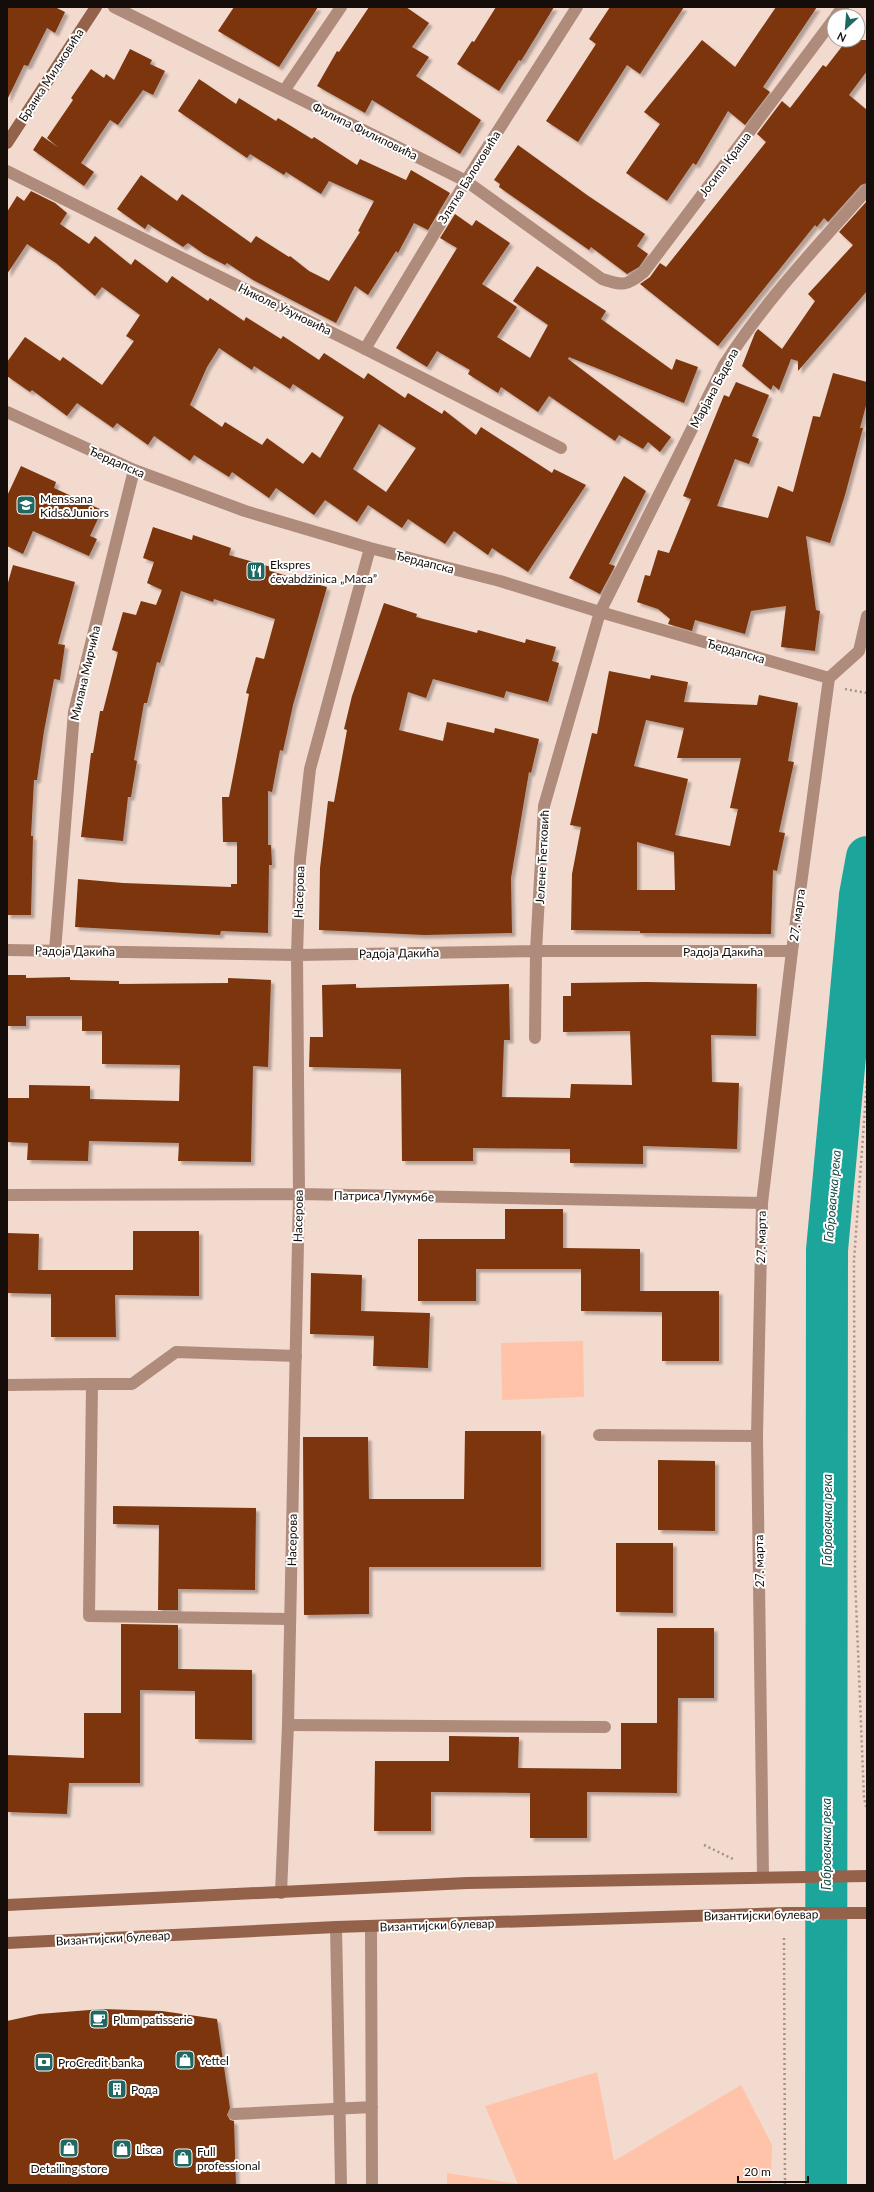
<svg xmlns="http://www.w3.org/2000/svg" width="874" height="2192" font-family="Lato,sans-serif">
<style>
.green{fill:#fec3a8}
.lines{fill:none;stroke-linecap:round;stroke-linejoin:round}
.river{stroke:#1ca59a;stroke-width:42}
.building{fill:#7b350b;fill-rule:evenodd;filter:url(#shadow)}
.path{stroke:#a49189;stroke-width:2.5;stroke-dasharray:2 3;stroke-linecap:butt}
.lane{stroke:#ae8b7b;stroke-width:12}
.street{stroke:#ae8b7b;stroke-width:12}
.secondary{stroke:#94624a;stroke-width:12}
.labels{text-anchor:middle;dominant-baseline:central;stroke-width:4;stroke-linejoin:round;paint-order:stroke}
.street-label{font-size:12px;fill:#140d09;stroke:#fff}
.poi-label{font-size:12px;fill:#140d09;stroke:#fff;text-anchor:start}
.water-label{font-size:13px;font-style:italic;fill:#174c46;stroke:#fff}
</style>
<defs>
<filter id="shadow"><feDropShadow dx="3.5" dy="3.5" stdDeviation="1" flood-color="#0004"/></filter>
</defs>
<rect width="100%" height="100%" fill="#f3dacf"/>
<!-- green -->
<path class="green" d="M 583,1341 L 584,1397 L 502,1400 L 501,1343 Z
M 597,2072 L 614,2161 L 741,2085 L 772,2145 L 771,2185 L 447,2185 L 447,2173 L 518,2184 L 485,2106 Z"/>
<g class="lines">
<!-- river -->
<path class="river" d="M 826,2185 L 827,1250 L 860,895 L 867,857"/>
</g>
<!-- building -->
<path class="building" d="M 7,7 L 55,7 L 65,12 L 55,33 L 47,28 L 28,66 L 24,65 L 7,100 Z
M 234,7 L 318,7 L 279,67 L 218,31 Z
M 369,7 L 406,7 L 429,23 L 412,47 L 429,57 L 416,76 L 481,120 L 460,154 L 372,100 L 365,113 L 317,86 L 337,51 L 339,52 Z
M 496,7 L 554,7 L 521,61 L 519,60 L 499,91 L 457,64 L 472,41 L 474,42 Z
M 610,7 L 684,7 L 640,74 L 627,65 L 578,142 L 546,121 L 596,44 L 589,39 Z
M 776,7 L 817,7 L 763,87 L 770,92 L 745,125 L 728,111 L 696,165 L 693,163 L 667,201 L 626,173 L 660,124 L 644,112 L 702,40 L 735,67 Z
M 847,40 L 867,40 L 867,71 L 849,95 L 867,110 L 867,183 L 861,185 L 828,222 L 824,218 L 817,227 L 815,225 L 718,346 L 640,284 L 650,277 L 660,263 L 666,267 L 766,142 L 757,134 L 782,101 L 790,108 L 823,65 L 826,67 Z
M 130,49 L 152,60 L 150,64 L 165,71 L 153,95 L 143,90 L 118,125 L 110,120 L 81,163 L 94,172 L 84,186 L 33,150 L 42,136 L 59,148 L 47,138 L 73,100 L 71,98 L 91,69 L 104,78 L 106,74 L 114,80 Z
M 199,79 L 236,104 L 239,98 L 276,121 L 278,118 L 312,139 L 314,137 L 357,165 L 360,159 L 406,180 L 411,170 L 450,193 L 428,230 L 414,223 L 398,253 L 396,251 L 368,295 L 355,286 L 336,323 L 253,280 L 227,263 L 225,265 L 204,254 L 188,243 L 183,247 L 148,224 L 145,229 L 117,209 L 141,175 L 177,201 L 182,194 L 251,243 L 256,236 L 289,257 L 290,256 L 309,271 L 329,281 L 360,232 L 358,231 L 374,201 L 329,181 L 321,194 L 286,172 L 284,175 L 250,154 L 247,158 L 178,111 Z
M 518,145 L 587,195 L 645,234 L 637,246 L 648,254 L 639,267 L 627,274 L 591,247 L 589,250 L 499,187 L 500,184 L 494,180 Z
M 31,191 L 55,203 L 67,213 L 60,224 L 89,244 L 95,236 L 131,265 L 135,259 L 167,283 L 172,276 L 208,301 L 210,298 L 244,321 L 246,317 L 281,339 L 283,336 L 319,360 L 324,353 L 364,379 L 368,373 L 405,398 L 408,393 L 442,414 L 444,410 L 476,435 L 481,427 L 552,473 L 554,469 L 586,485 L 528,572 L 492,548 L 488,555 L 454,531 L 445,544 L 408,519 L 402,528 L 368,505 L 357,522 L 325,500 L 314,515 L 276,488 L 269,498 L 232,472 L 229,477 L 194,455 L 190,461 L 154,436 L 148,445 L 117,423 L 113,428 L 77,403 L 67,416 L 32,390 L 30,392 L 7,376 L 7,362 L 25,337 L 60,361 L 63,357 L 102,385 L 134,341 L 126,336 L 140,315 L 102,287 L 95,296 L 56,263 L 27,244 L 7,274 L 7,212 L 17,196 L 24,201 ZM 219,348 L 252,370 L 254,366 L 290,389 L 293,384 L 344,417 L 320,458 L 312,452 L 303,464 L 267,438 L 262,445 L 225,422 L 222,427 L 190,405 L 207,367 ZM 379,424 L 416,448 L 386,492 L 353,469 Z
M 867,201 L 867,291 L 798,371 L 798,361 L 791,359 L 779,390 L 773,385 L 771,390 L 742,366 L 755,333 L 758,329 L 782,349 L 815,301 L 808,294 L 853,245 L 839,232 Z
M 455,214 L 472,226 L 476,220 L 510,243 L 482,284 L 517,307 L 497,337 L 530,358 L 548,325 L 513,301 L 537,266 L 606,311 L 601,319 L 672,370 L 676,359 L 698,367 L 684,403 L 569,357 L 568,359 L 671,437 L 660,452 L 648,442 L 643,449 L 619,435 L 615,441 L 549,396 L 538,412 L 501,387 L 498,393 L 468,374 L 470,370 L 437,351 L 427,367 L 396,348 L 457,248 L 440,238 Z
M 833,373 L 867,382 L 867,402 L 860,428 L 863,428 L 845,495 L 830,543 L 806,536 L 816,610 L 820,611 L 815,651 L 781,647 L 786,606 L 751,611 L 745,634 L 695,620 L 692,631 L 668,624 L 670,619 L 658,609 L 637,602 L 645,575 L 650,576 L 658,550 L 669,553 L 691,499 L 683,496 L 724,395 L 729,397 L 736,382 L 769,395 L 752,436 L 759,439 L 749,464 L 735,459 L 717,506 L 768,518 L 778,486 L 793,492 L 813,416 L 820,417 Z
M 21,466 L 56,482 L 54,488 L 102,510 L 90,536 L 97,539 L 89,556 L 33,531 L 23,554 L 7,546 L 7,496 Z
M 624,476 L 646,491 L 609,564 L 615,566 L 600,594 L 569,578 Z
M 153,527 L 192,540 L 193,535 L 231,548 L 229,555 L 271,567 L 270,571 L 327,587 L 293,705 L 283,751 L 280,750 L 272,792 L 268,791 L 268,845 L 271,845 L 272,865 L 269,865 L 268,933 L 221,931 L 220,935 L 75,927 L 78,879 L 123,883 L 231,887 L 231,884 L 237,884 L 237,842 L 223,842 L 222,797 L 229,797 L 249,694 L 246,693 L 256,657 L 264,659 L 275,619 L 214,599 L 213,602 L 181,591 L 160,663 L 157,662 L 147,703 L 144,703 L 134,760 L 137,761 L 131,797 L 128,797 L 123,841 L 81,837 L 91,753 L 93,753 L 100,711 L 103,711 L 118,652 L 112,650 L 123,612 L 136,615 L 141,601 L 156,605 L 162,590 L 147,583 L 154,562 L 143,558 Z
M 13,565 L 75,582 L 58,644 L 65,645 L 60,680 L 54,679 L 44,731 L 37,780 L 34,780 L 31,836 L 33,836 L 31,915 L 7,915 L 7,586 Z
M 384,603 L 417,614 L 416,617 L 477,633 L 478,630 L 525,643 L 526,639 L 556,647 L 552,661 L 559,663 L 548,702 L 506,691 L 504,698 L 433,679 L 426,698 L 408,692 L 399,730 L 443,741 L 447,722 L 494,733 L 495,728 L 539,739 L 531,773 L 529,772 L 511,878 L 512,933 L 424,935 L 319,930 L 320,868 L 328,801 L 334,802 L 347,730 L 344,729 L 352,696 Z
M 609,671 L 650,679 L 651,675 L 688,682 L 684,702 L 757,705 L 759,695 L 798,703 L 788,761 L 794,762 L 779,832 L 785,833 L 777,871 L 773,870 L 771,934 L 640,933 L 640,931 L 571,930 L 572,874 L 581,827 L 570,825 L 592,733 L 597,734 ZM 646,720 L 684,728 L 677,758 L 741,758 L 730,808 L 738,809 L 730,846 L 675,835 L 688,779 L 634,766 ZM 637,842 L 674,852 L 675,890 L 637,890 Z
M 7,975 L 26,975 L 26,978 L 70,977 L 70,980 L 119,981 L 119,984 L 228,983 L 228,978 L 271,980 L 268,1067 L 253,1066 L 251,1162 L 178,1161 L 179,1143 L 89,1141 L 88,1161 L 27,1160 L 28,1143 L 7,1142 L 7,1098 L 29,1098 L 29,1085 L 90,1086 L 90,1099 L 179,1101 L 180,1065 L 102,1064 L 102,1031 L 82,1031 L 82,1016 L 26,1016 L 26,1026 L 7,1026 Z
M 646,982 L 757,984 L 756,1036 L 711,1035 L 712,1082 L 739,1083 L 737,1149 L 643,1146 L 643,1164 L 570,1163 L 570,1149 L 473,1148 L 473,1161 L 402,1161 L 401,1069 L 309,1067 L 310,1037 L 323,1037 L 322,985 L 356,984 L 356,988 L 509,984 L 510,1040 L 504,1040 L 502,1097 L 570,1098 L 571,1084 L 632,1085 L 630,1031 L 563,1032 L 563,996 L 571,996 L 571,983 Z
M 505,1209 L 563,1209 L 563,1248 L 640,1249 L 640,1291 L 719,1291 L 719,1361 L 662,1361 L 662,1312 L 581,1311 L 581,1269 L 476,1269 L 476,1301 L 418,1301 L 418,1239 L 505,1239 Z
M 133,1231 L 199,1231 L 199,1296 L 115,1295 L 116,1337 L 51,1337 L 51,1294 L 7,1293 L 7,1233 L 39,1234 L 38,1270 L 133,1270 Z
M 311,1273 L 362,1275 L 361,1311 L 430,1313 L 428,1368 L 373,1366 L 374,1336 L 310,1334 Z
M 465,1431 L 541,1431 L 541,1567 L 369,1567 L 369,1614 L 304,1615 L 303,1437 L 368,1437 L 369,1499 L 464,1499 Z
M 658,1460 L 715,1461 L 715,1531 L 658,1530 Z
M 113,1506 L 256,1508 L 255,1590 L 178,1589 L 178,1610 L 158,1610 L 159,1525 L 113,1524 Z
M 616,1543 L 673,1543 L 673,1613 L 616,1612 Z
M 121,1624 L 178,1625 L 178,1669 L 252,1670 L 252,1740 L 195,1739 L 195,1691 L 140,1690 L 140,1783 L 69,1783 L 67,1814 L 7,1812 L 7,1755 L 84,1758 L 84,1713 L 121,1713 Z
M 657,1628 L 714,1628 L 714,1698 L 678,1698 L 677,1793 L 587,1792 L 587,1838 L 530,1838 L 530,1793 L 431,1792 L 431,1831 L 374,1831 L 375,1761 L 449,1761 L 449,1736 L 519,1737 L 518,1768 L 621,1769 L 621,1723 L 657,1723 Z
M 102,2009 L 162,2011 L 217,2019 L 230,2108 L 227,2115 L 230,2120 L 234,2121 L 236,2185 L 7,2185 L 7,2021 L 39,2014 Z"/>
<g class="lines">
<!-- path -->
<path class="path" d="M 845,689 L 867,693
M 867,1081 L 854,1260 L 855,1577 L 864,1798 L 867,1810
M 704,1845 L 735,1860
M 784,1938 L 785,2185"/>
<!-- lane -->
<path class="lane" d="M 7,1385 L 92,1384
M 599,1435 L 757,1436
M 290,1619 L 89,1616 L 92,1384 L 132,1384 L 176,1352 L 296,1356
M 288,1725 L 605,1727
M 336,1927 L 341,2185
M 371,1927 L 372,2185
M 234,2114 L 372,2107"/>
<!-- street -->
<path class="street" d="M 114,7 L 466,181 L 602,279 C 624,286 626,286 644,272 L 834,19
M 836,16 L 843,7
M 284,91 L 341,7
M 7,171 L 365,349 L 561,448
M 365,349 L 466,181 L 577,7
M 7,412 L 134,470 L 245,511 L 370,548 L 500,581 L 600,612 L 829,678
M 7,950 L 297,955 L 536,951 L 792,951
M 55,951 L 74,712 L 134,470
M 535,1038 L 536,951 L 544,806 L 600,612 L 724,365 C 765,301 817,246 867,190
M 7,1195 L 299,1194 L 762,1203
M 763,1877 L 757,1436 L 762,1203 L 792,951 L 829,678 L 859,651 L 867,616
M 281,1893 L 288,1725 L 299,1194 L 297,955 L 300,859 L 310,769 L 370,548"/>
<!-- secondary -->
<path class="secondary" d="M 7,143 L 96,7
M 7,1905 L 467,1883 L 867,1876
M 7,1943 L 336,1927 L 787,1913 L 867,1913"/>
</g>
<!-- icons -->
<defs>
<g id="school-square" transform="scale(1)"><rect x="-9" y="-9" width="18" height="18" rx="4" fill="#1f6962" stroke="#fff"/><path d="M0-5L7-2L0 1L-7-2ZM-4 1L0 2.5L4 1V4Q0 6-4 4Z" fill="#fff"/></g>
<g id="restaurant-square" transform="scale(1)"><rect x="-9" y="-9" width="18" height="18" rx="4" fill="#1f6962" stroke="#fff"/><path d="M-5-6h1v4h1v-4h1v4h1v-4h1v5L-1.5 .5V6h-2V.5L-5-1ZM5-6V6H3V1.5H1.5Q1.5-4 5-6Z" fill="#fff"/></g>
<g id="cafe-square" transform="scale(1)"><rect x="-9" y="-9" width="18" height="18" rx="4" fill="#1f6962" stroke="#fff"/><path d="M-5.5-4.5H6V0H3Q3 3.5 0 3.5H-2.5Q-5.5 3.5-5.5 0ZM3-3.2v2h1.7v-2ZM-6 4.5H4V6H-6Z" fill="#fff"/></g>
<g id="shop-square" transform="scale(1)"><rect x="-9" y="-9" width="18" height="18" rx="4" fill="#1f6962" stroke="#fff"/><path d="M-5-2.5h2.3a2.7 3.5 0 0 1 5.4 0H5L5.5 6h-11ZM-1.5-2.5h3a1.5 2.3 0 0 0-3 0Z" fill="#fff"/></g>
<g id="bank-square" transform="scale(1)"><rect x="-9" y="-9" width="18" height="18" rx="4" fill="#1f6962" stroke="#fff"/><path d="M-6-4H6V4H-6ZM0-2.3a2.3 2.3 0 1 0 0 4.6a2.3 2.3 0 1 0 0-4.6Z" fill="#fff"/></g>
<g id="building-square" transform="scale(1)"><rect x="-9" y="-9" width="18" height="18" rx="4" fill="#1f6962" stroke="#fff"/><path d="M-4-6H4V6H1V3H-1V6H-4ZM-2.5-4.3h1.7v1.8h-1.7ZM.8-4.3h1.7v1.8H.8ZM-2.5-1h1.7V.8h-1.7ZM.8-1h1.7V.8H.8Z" fill="#fff"/></g>
</defs>
<g fill-rule="evenodd">
<use href="#school-square" x="26" y="505"/>
<use href="#restaurant-square" x="256" y="571"/>
<use href="#cafe-square" x="99" y="2019"/>
<use href="#shop-square" x="185" y="2060"/>
<use href="#bank-square" x="44" y="2062"/>
<use href="#building-square" x="117" y="2089"/>
<use href="#shop-square" x="69" y="2148"/>
<use href="#shop-square" x="122" y="2149"/>
<use href="#shop-square" x="183" y="2158"/>
</g>
<g class="labels">
<!-- street labels -->
<g class="street-label">
<text transform="translate(51 75) rotate(-57)">Бранка Миљковића</text>
<text transform="translate(365 131) rotate(26)">Филипа Филиповића</text>
<text transform="translate(725 164) rotate(-53)">Јосипа Краша</text>
<text transform="translate(469 177) rotate(-58)">Златка Балоковића</text>
<text transform="translate(285 309) rotate(26)">Николе Узуновића</text>
<text transform="translate(714 388) rotate(-62)">Марјана Бадела</text>
<text transform="translate(117 462) rotate(24)">Ђердапска</text>
<text transform="translate(425 562) rotate(14)">Ђердапска</text>
<text transform="translate(736 651) rotate(16)">Ђердапска</text>
<text transform="translate(85 673) rotate(-77)">Милана Мирчића</text>
<text transform="translate(542 857) rotate(-87)">Јелене Ћетковић</text>
<text transform="translate(299 892) rotate(-88)">Насерова</text>
<text transform="translate(797 915) rotate(-82)">27. марта</text>
<text transform="translate(75 951) rotate(1)">Радоја Дакића</text>
<text x="723" y="951">Радоја Дакића</text>
<text transform="translate(399 953) rotate(-1)">Радоја Дакића</text>
<text transform="translate(384 1196) rotate(1)">Патриса Лумумбе</text>
<text transform="translate(298 1216) rotate(-89)">Насерова</text>
<text transform="translate(761 1237) rotate(-89)">27. марта</text>
<text transform="translate(292 1540) rotate(-89)">Насерова</text>
<text transform="translate(759 1561) rotate(-91)">27. марта</text>
<text transform="translate(761 1915) rotate(-1)">Византијски булевар</text>
<text transform="translate(437 1925) rotate(-2)">Византијски булевар</text>
<text transform="translate(113 1938) rotate(-3)">Византијски булевар</text>
</g>
<!-- poi labels -->
<g class="poi-label">
<text x="40" y="498">Menssana<tspan x="40" dy="14">Kids&amp;Juniors</tspan></text>
<text x="270" y="564">Ekspres<tspan x="270" dy="14">ćevabdžinica „Maca”</tspan></text>
<text x="113" y="2019">Plum patisserie</text>
<text x="199" y="2060">Yettel</text>
<text x="58" y="2062">ProCredit banka</text>
<text x="131" y="2089">Рода</text>
<text x="136" y="2149">Lisca</text>
<text x="197" y="2151">Full<tspan x="197" dy="14">professional</tspan></text>
<text x="69" y="2168" text-anchor="middle">Detailing store</text>
</g>
<!-- water labels -->
<g class="water-label">
<text transform="translate(832 1196) rotate(-85)">Габровачка река</text>
<text transform="translate(827 1520) rotate(-90)">Габровачка река</text>
<text transform="translate(826 1844) rotate(-90)">Габровачка река</text>
</g>
</g>
<!-- border -->
<rect width="874" height="2192" fill="none" stroke="#140d09" stroke-width="16"/>
<!-- north arrow -->
<g transform="translate(846 28) rotate(206)"><circle r="19" fill="#ffffff" stroke="#a19e9d"/>
<path d="M0-3L7 15L0 10L-7 15Z" fill="#1f6962"/>
<text y="-6" font-size="11" font-weight="bold" text-anchor="middle" fill="#140d09">N</text>
</g>
<!-- scale -->
<path d="M738 2176v6h70v-6" fill="none" stroke="#140d09" stroke-width="2"/>
<text x="744" y="2176" font-size="12" fill="#140d09" stroke="#ffffff" stroke-width="3" paint-order="stroke">20 m</text>
</svg>
